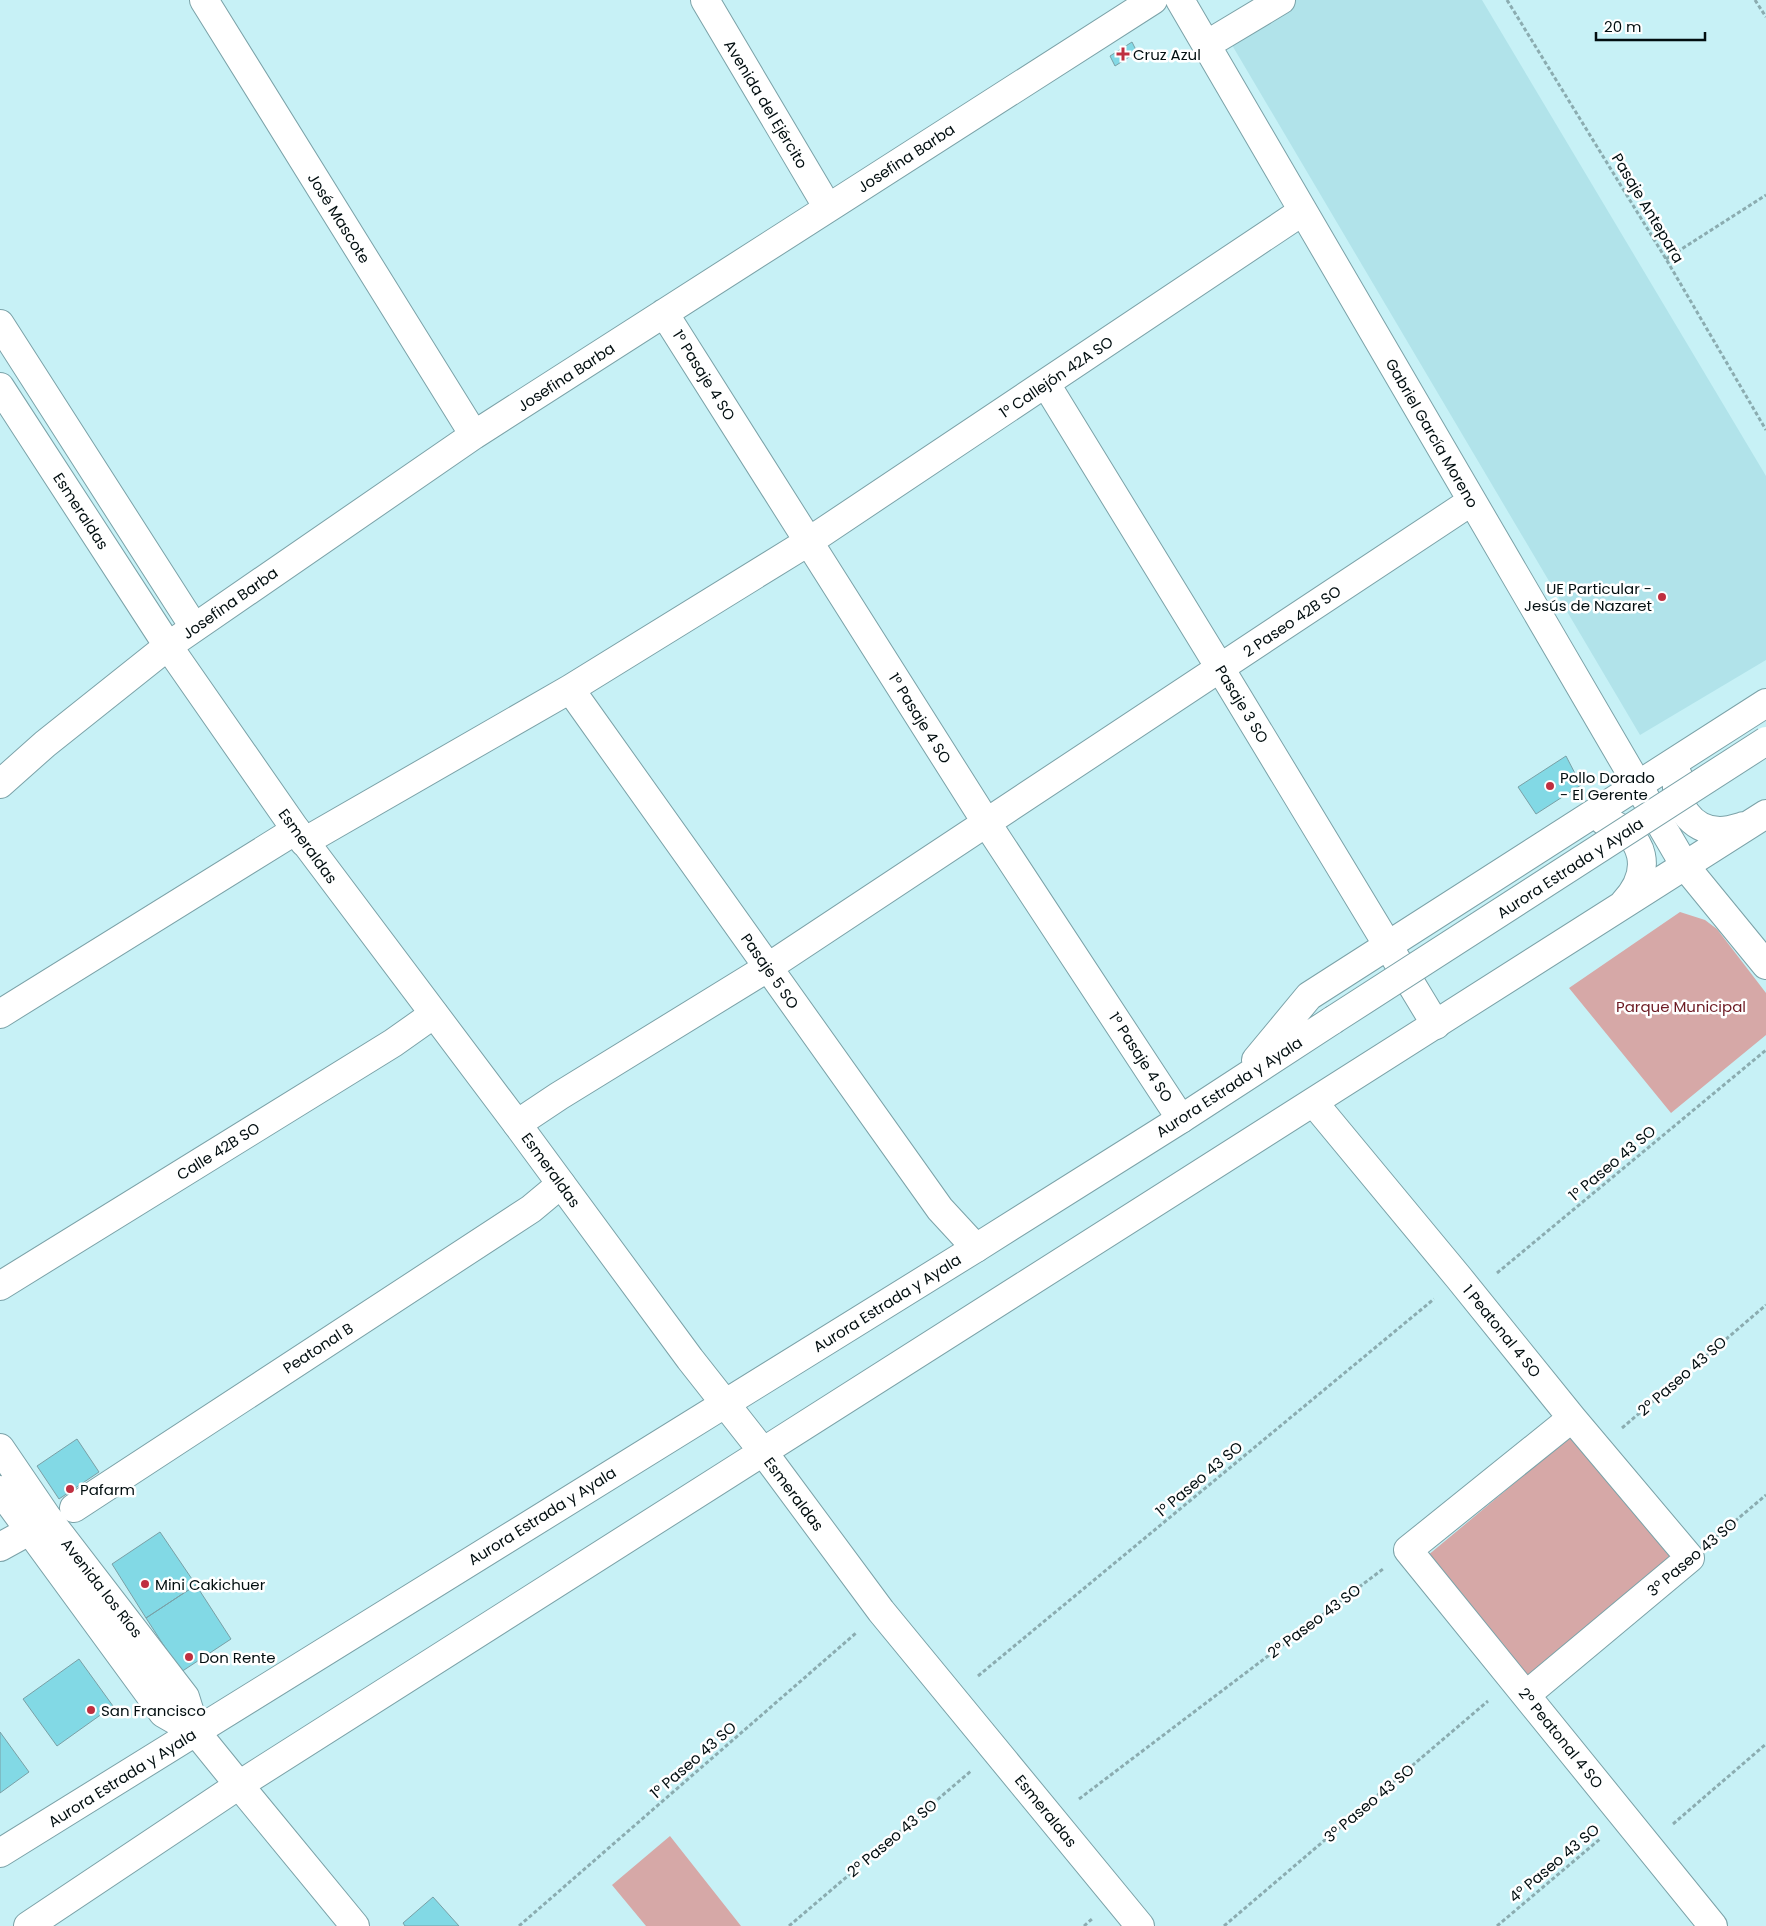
<svg xmlns="http://www.w3.org/2000/svg" width="1766" height="1926" font-family="Poppins,sans-serif">
<style>
.built{fill:#b1e3ea}
.green{fill:#d6a8a7}
.building{fill:#82d9e5;stroke:#79a0a6}
.lines{fill:none;stroke-linecap:round;stroke-linejoin:round}
.minor-casing{stroke:#7ba2a8;stroke-width:30}
.major-casing{stroke:#7ba2a8;stroke-width:30}
.path{stroke:#8bacb0;stroke-width:3;stroke-dasharray:4 2.5;stroke-linecap:butt}
.minor{stroke:#fff;stroke-width:28}
.major{stroke:#fff;stroke-width:28}
.major-bridge-casing{stroke:#7ba2a8;stroke-width:30;stroke-linecap:butt}
.major-bridge{stroke:#fff;stroke-width:28}
.poi-dot{fill:#bf2f40;stroke:#fff;stroke-width:2}
.labels{text-anchor:middle;dominant-baseline:central;stroke-width:5;stroke-linejoin:round;paint-order:stroke}
.poi-label{font-size:15px;fill:#020e10;stroke:#fff;text-anchor:start}
.street-label{font-size:15px;fill:#020e10;stroke:#fff}
.park-label{font-size:15px;fill:#6c1922;stroke:#fff}
</style>
<rect width="100%" height="100%" fill="#c7f1f6"/>
<!-- built -->
<path class="built" d="M 1295,0 L 1482,0 L 1766,476 L 1766,660 L 1640,735 L 1229,40 Z"/>
<!-- green -->
<path class="green" d="M 1680,912 L 1705,920 L 1717,929 L 1766,993 L 1766,1035 L 1671,1113 L 1569,988 Z
M 1570,1437 L 1673,1558 L 1529,1678 L 1427,1556 Z
M 670,1836 L 741,1926 L 646,1926 L 612,1885 Z"/>
<!-- building -->
<path class="building" d="M 1132,42 L 1137,52 L 1115,66 L 1110,56 Z
M 1566,756 L 1581,785 L 1536,814 L 1518,787 Z
M 77,1439 L 99,1472 L 59,1499 L 37,1466 Z
M 160,1532 L 196,1585 L 146,1618 L 112,1564 Z
M 196,1585 L 231,1639 L 181,1672 L 146,1618 Z
M 79,1659 L 113,1706 L 57,1746 L 23,1699 Z
M 0,1732 L 29,1772 L 0,1793 Z
M 433,1897 L 459,1926 L 405,1926 L 403,1923 Z"/>
<g class="lines">
<!-- minor casing -->
<g class="minor-casing">
<path id="minor" d="M 204,0 L 474,435
M 705,0 L 828,208
M 1180,0 L 1685,866 L 1766,965
M 1206,45 L 1281,0
M 664,313 L 986,822 L 1181,1119
M 1046,384 L 1220,668 L 1436,1025
M 570,689 L 940,1209 L 976,1248
M 0,784 L 45,744 L 168,646 L 474,435 L 1153,0
M 304,842 L 570,689 L 808,542 L 1303,211
M 0,1014 L 296,830
M 1314,1103 L 1459,1278 L 1572,1418 L 1690,1558 L 1526,1695
M 517,1124 L 559,1096 L 767,968 L 1472,501
M 0,1286 L 393,1043 L 434,1014
M 1572,1418 L 1408,1550 L 1713,1926
M 764,1453 L 881,1611 L 1140,1926
M 74,1508 L 531,1209 L 561,1184
M 0,1547 L 49,1520
M 239,1785 L 355,1926"/>
</g>
<!-- major casing -->
<g class="major-casing">
<path id="major" d="M 0,324 L 194,627
M 0,387 L 168,646 L 296,830 L 517,1124 L 690,1359 L 764,1453
M 1678,776 C 1672,802 1691,831 1720,831 C 1728,831 1737,828 1744,826
M 1604,821 C 1647,834 1653,872 1624,903
M 1256,1060 L 1309,996 L 1766,703
M 0,1448 L 49,1520 L 185,1697 L 196,1732
M 0,1490 L 163,1713 L 196,1732 L 239,1785
M 0,1853 L 976,1248 L 1181,1119 L 1333,1020
M 28,1926 L 239,1785 L 1766,814"/>
</g>
<!-- path -->
<path class="path" d="M 1507,0 L 1666,259 L 1766,430
M 1755,0 L 1766,17
M 1666,259 L 1766,195
M 1497,1273 L 1766,1050
M 1622,1428 L 1766,1305
M 1715,1538 L 1766,1495
M 978,1676 L 1434,1299
M 1079,1799 L 1383,1569
M 1673,1824 L 1766,1744
M 519,1926 L 856,1633
M 789,1926 L 971,1771
M 1084,1926 L 1093,1918
M 1224,1926 L 1488,1701
M 1497,1926 L 1600,1839"/>
<!-- minor -->
<use href="#minor" class="minor"/>
<!-- major -->
<use href="#major" class="major"/>
<!-- major-bridge casing -->
<g class="major-bridge-casing">
<path id="major-bridge" d="M 1333,1020 L 1766,741"/>
</g>
<!-- major-bridge -->
<use href="#major-bridge" class="major-bridge"/>
</g>
<!-- markers -->
<g class="poi-dot">
<path d="M1120.5 46.5h5v5h5v5h-5v5h-5v-5h-5v-5h5z"/>
<circle cx="1662" cy="597" r="5"/>
<circle cx="1550" cy="786" r="5"/>
<circle cx="70" cy="1489" r="5"/>
<circle cx="145" cy="1584" r="5"/>
<circle cx="189" cy="1657" r="5"/>
<circle cx="91" cy="1710" r="5"/>
</g>
<g class="labels">
<!-- poi labels -->
<g class="poi-label">
<text x="1133" y="54">Cruz Azul</text>
<text x="1652" y="588" text-anchor="end">UE Particular -<tspan x="1652" dy="17">Jesús de Nazaret</tspan></text>
<text x="1560" y="777">Pollo Dorado<tspan x="1560" dy="17">- El Gerente</tspan></text>
<text x="80" y="1489">Pafarm</text>
<text x="155" y="1584">Mini Cakichuer</text>
<text x="199" y="1657">Don Rente</text>
<text x="101" y="1710">San Francisco</text>
</g>
<!-- street labels -->
<g class="street-label">
<text transform="translate(766 104) rotate(59)">Avenida del Ejército</text>
<text transform="translate(906 158) rotate(-33)">Josefina Barba</text>
<text transform="translate(1648 208) rotate(59)">Pasaje Antepara</text>
<text transform="translate(339 218) rotate(58)">José Mascote</text>
<text transform="translate(704 375) rotate(58)">1º Pasaje 4 SO</text>
<text transform="translate(566 377) rotate(-33)">Josefina Barba</text>
<text transform="translate(1056 377) rotate(-34)">1° Callejón 42A SO</text>
<text transform="translate(1432 433) rotate(60)">Gabriel García Moreno</text>
<text transform="translate(81 511) rotate(57)">Esmeraldas</text>
<text transform="translate(230 603) rotate(-35)">Josefina Barba</text>
<text transform="translate(1292 621) rotate(-34)">2 Paseo 42B SO</text>
<text transform="translate(1242 704) rotate(59)">Pasaje 3 SO</text>
<text transform="translate(920 718) rotate(58)">1º Pasaje 4 SO</text>
<text transform="translate(308 846) rotate(54)">Esmeraldas</text>
<text transform="translate(1570 868) rotate(-33)">Aurora Estrada y Ayala</text>
<text transform="translate(770 971) rotate(55)">Pasaje 5 SO</text>
<text transform="translate(1141 1057) rotate(57)">1º Pasaje 4 SO</text>
<text transform="translate(1229 1087) rotate(-33)">Aurora Estrada y Ayala</text>
<text transform="translate(218 1151) rotate(-32)">Calle 42B SO</text>
<text transform="translate(1612 1163) rotate(-40)">1º Paseo 43 SO</text>
<text transform="translate(551 1170) rotate(54)">Esmeraldas</text>
<text transform="translate(887 1303) rotate(-32)">Aurora Estrada y Ayala</text>
<text transform="translate(1502 1331) rotate(51)">1 Peatonal 4 SO</text>
<text transform="translate(318 1348) rotate(-33)">Peatonal B</text>
<text transform="translate(1682 1376) rotate(-41)">2º Paseo 43 SO</text>
<text transform="translate(1199 1479) rotate(-40)">1º Paseo 43 SO</text>
<text transform="translate(794 1494) rotate(53)">Esmeraldas</text>
<text transform="translate(542 1516) rotate(-32)">Aurora Estrada y Ayala</text>
<text transform="translate(1692 1557) rotate(-40)">3º Paseo 43 SO</text>
<text transform="translate(102 1588) rotate(52)">Avenida los Ríos</text>
<text transform="translate(1314 1621) rotate(-37)">2º Paseo 43 SO</text>
<text transform="translate(1561 1738) rotate(51)">2º Peatonal 4 SO</text>
<text transform="translate(693 1760) rotate(-41)">1º Paseo 43 SO</text>
<text transform="translate(122 1778) rotate(-32)">Aurora Estrada y Ayala</text>
<text transform="translate(1369 1803) rotate(-40)">3º Paseo 43 SO</text>
<text transform="translate(1046 1811) rotate(51)">Esmeraldas</text>
<text transform="translate(892 1838) rotate(-40)">2º Paseo 43 SO</text>
<text transform="translate(1554 1863) rotate(-40)">4º Paseo 43 SO</text>
</g>
<!-- park labels -->
<g class="park-label">
<text x="1681" y="1006">Parque Municipal</text>
</g>
</g>
<!-- scale -->
<path d="M1596 32v8h109v-8" fill="none" stroke="#020e10" stroke-width="2.5"/>
<text x="1604" y="32" font-size="15" fill="#020e10" stroke="#ffffff" stroke-width="4" paint-order="stroke">20 m</text>
</svg>
